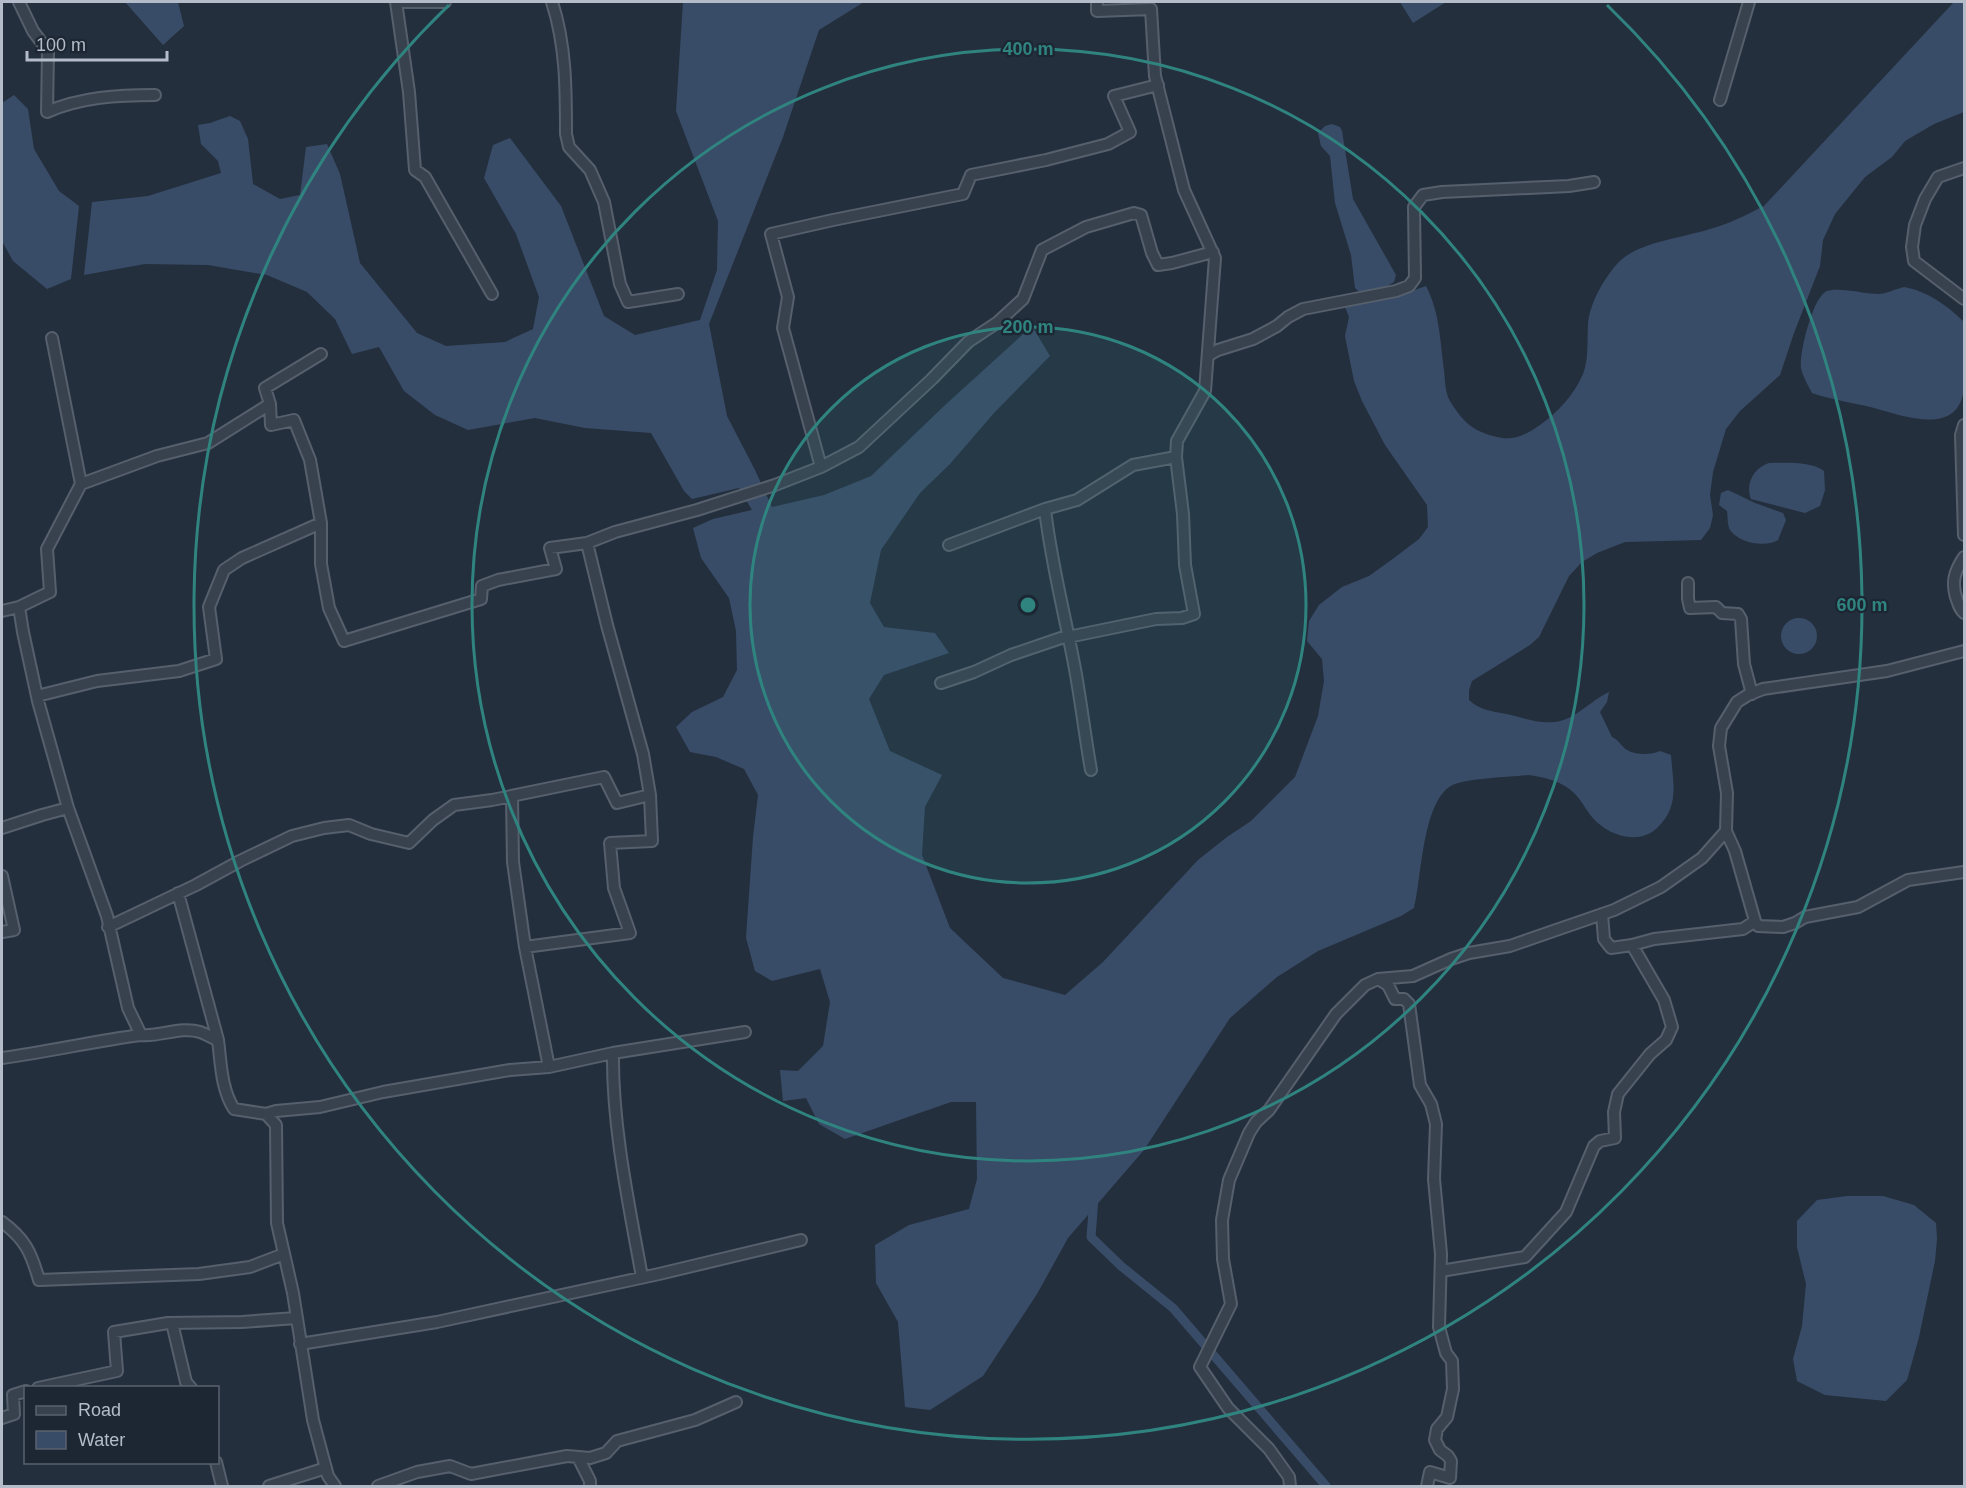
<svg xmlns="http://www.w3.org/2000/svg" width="1966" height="1488" font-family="Helvetica,sans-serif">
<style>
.water{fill:#394c67}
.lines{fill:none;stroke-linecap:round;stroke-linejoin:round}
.canal{stroke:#394c67;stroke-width:9}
.minor-casing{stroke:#565f6c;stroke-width:14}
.minor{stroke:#38414e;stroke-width:10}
.ring{fill:none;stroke:#308480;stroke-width:3}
.centre{fill:#308480;stroke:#1d2633;stroke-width:3}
.ring-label{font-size:18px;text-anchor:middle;font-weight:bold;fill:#308480;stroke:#1d2633;stroke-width:4.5;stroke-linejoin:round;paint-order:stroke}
</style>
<rect width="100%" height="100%" fill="#242f3e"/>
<!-- water -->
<path class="water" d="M 125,2 L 178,2 L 184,26 L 163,45 Z
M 683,2 L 864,2 L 819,30 L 783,137 L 709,324 L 727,416 L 755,470 L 772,507 L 824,495 L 871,476 L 944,406 L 1032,326 L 1050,356 L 994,413 L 950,464 L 920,493 L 881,550 L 870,603 L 884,627 L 935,633 L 949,653 L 884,675 L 869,699 L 890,751 L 942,775 L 925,807 L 922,855 L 950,928 L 1003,978 L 1065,995 L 1103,962 L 1198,860 L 1227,837 L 1251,821 L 1295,777 L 1318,716 L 1324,681 L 1322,659 L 1307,641 L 1309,621 L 1319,605 L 1342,587 L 1369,576 L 1394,558 L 1419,539 L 1428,527 L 1427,505 L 1385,445 L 1362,401 L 1354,381 L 1345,336 L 1349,317 L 1345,307 L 1400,295 L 1426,286 C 1440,313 1440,341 1444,370 C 1445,379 1445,393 1450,401 C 1464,424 1475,433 1502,438 C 1517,440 1528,433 1540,425 C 1558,412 1574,395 1583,374 C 1589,359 1587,340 1588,324 C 1590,303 1603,280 1617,264 C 1636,242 1683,238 1710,229 C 1729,224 1746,215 1764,206 L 1954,2 L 1964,2 L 1964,112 L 1934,124 L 1905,141 L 1892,157 L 1865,177 L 1835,214 L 1823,240 L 1820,266 L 1794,333 L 1780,375 L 1740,411 L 1726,429 L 1713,472 L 1710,495 L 1713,515 L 1710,528 L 1701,540 L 1625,542 L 1597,553 L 1582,562 L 1569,576 L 1539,637 L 1530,645 L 1472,681 L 1469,690 L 1469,700 C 1482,712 1495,711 1511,715 C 1533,721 1553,728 1574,715 C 1586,708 1596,698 1609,692 L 1607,702 L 1600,712 L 1612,737 C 1619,740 1621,746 1627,750 C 1635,755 1651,755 1660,751 L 1671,755 C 1673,784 1680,806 1657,828 C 1638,846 1607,835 1592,817 C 1586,810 1582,801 1575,794 C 1564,782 1545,777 1529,775 C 1510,777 1472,778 1455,784 C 1422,796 1422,878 1414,908 L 1401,916 L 1318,951 L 1277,977 L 1230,1018 L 1144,1150 L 1068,1238 L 1037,1294 L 983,1376 L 930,1410 L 905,1407 L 898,1322 L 876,1283 L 875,1245 L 909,1225 L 969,1209 L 977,1179 L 976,1102 L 951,1102 L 845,1139 L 819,1124 L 806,1098 L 783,1101 L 780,1070 L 798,1071 L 823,1046 L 830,1002 L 820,969 L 772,981 L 755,971 L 746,938 L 753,837 L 758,795 L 744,769 L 716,757 L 690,752 L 676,727 L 692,712 L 723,697 L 737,670 L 736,631 L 729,598 L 701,558 L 693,528 L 713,519 L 752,510 L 739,488 L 692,499 L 684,491 L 651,433 L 585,428 L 535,418 L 468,430 L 435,415 L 404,391 L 379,347 L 352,354 L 335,319 L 307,292 L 267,275 L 208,265 L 145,264 L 84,275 L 92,202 L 148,196 L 221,173 L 218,161 L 201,144 L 198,125 L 210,123 L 230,116 L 240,121 L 248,139 L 253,184 L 280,199 L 300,195 L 306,147 L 327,144 L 340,174 L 360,263 L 417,333 L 446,346 L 505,342 L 533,329 L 539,297 L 516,234 L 484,178 L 493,145 L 510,138 L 561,206 L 604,316 L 635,335 L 700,320 L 717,270 L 718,221 L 676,111 Z
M 1400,2 L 1446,2 L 1413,23 Z
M 14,95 L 28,109 L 34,149 L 59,191 L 79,206 L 71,279 L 47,289 L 13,261 L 2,241 L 2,103 Z
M 1332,124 L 1340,127 L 1342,131 L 1353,199 L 1396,275 L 1394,282 C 1384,289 1364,299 1355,288 L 1351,255 L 1335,203 L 1330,156 L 1321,146 L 1318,133 L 1325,126 Z
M 1904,287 C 1927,291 1948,306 1964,322 L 1964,387 C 1960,435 1910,418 1881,410 C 1858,403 1835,401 1812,393 C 1808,385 1803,377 1801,368 C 1799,353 1813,296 1827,291 C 1841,287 1863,294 1878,294 C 1887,294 1895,289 1904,287 Z
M 1769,463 C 1786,463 1810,461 1824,471 L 1825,490 L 1820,506 L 1805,513 L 1751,499 C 1745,483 1754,468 1769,463 Z
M 1728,490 L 1755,503 L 1783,513 L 1786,520 L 1778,540 C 1765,548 1739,543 1730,530 C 1727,524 1728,517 1727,511 L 1719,505 L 1721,493 Z
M1781 636a18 18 0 1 1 36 0a18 18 0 1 1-36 0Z
M 1847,1196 L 1883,1196 L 1914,1205 L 1936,1223 L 1937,1239 L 1935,1261 L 1919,1337 L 1907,1380 L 1886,1401 L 1825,1395 L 1797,1381 L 1793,1359 L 1802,1326 L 1806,1284 L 1797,1247 L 1797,1221 L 1817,1200 Z"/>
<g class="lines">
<!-- canal -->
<path class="canal" d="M 1094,1198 L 1091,1237 L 1121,1266 L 1173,1308 L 1326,1486"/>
<!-- minor casing -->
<g class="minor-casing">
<path id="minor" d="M 19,2 L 33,31 L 48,51 L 47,112 C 81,97 118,95 155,95
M 445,2 L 396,2 L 409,92 L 415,170 L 425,177 L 492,294
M 552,2 C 566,45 566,89 566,134 L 569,147 L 590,170 L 604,202 L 620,284 L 628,302 L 678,294
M 1097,2 L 1097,11 L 1151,9 L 1155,76 L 1184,190 L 1215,258 L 1205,391 L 1177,441 L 1176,457
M 1720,100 L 1749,2
M 1964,168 L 1938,177 L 1925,199 L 1915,225 L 1912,247 L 1914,261 L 1964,299
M 1209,355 L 1218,350 L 1253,339 L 1277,326 L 1288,317 L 1303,309 L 1396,291 L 1409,286 L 1415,278 L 1414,207 L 1423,195 L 1442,192 L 1569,186 L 1594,182
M 1964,425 L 1961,435 L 1964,535
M 821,467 L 783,328 L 788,297 L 771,234 L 833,220 L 963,194 L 971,175 L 1046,160 L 1108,144 L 1130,132 L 1114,96 L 1158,85
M 81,484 L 157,456 L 208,443 L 270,404 L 265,388 L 321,354
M 321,523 L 321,564 L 329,608 L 344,641 L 481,599 L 482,586 L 498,580 L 556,569 L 550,548 L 587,543 L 615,532 L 697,510 L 775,485 L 821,467 L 859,447 L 932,379 L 968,342 L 998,322 L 1023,299 L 1042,250 L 1086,227 L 1134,213 L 1141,215 L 1152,253 L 1158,265 L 1172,263 L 1213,252
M 587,543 L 607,625 L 643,754 L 650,795
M 949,545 L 1045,509
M 1964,557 C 1954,572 1951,583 1957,600 C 1959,606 1960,609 1964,613
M 1688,583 L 1688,599 L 1690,608 L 1716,607 L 1722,613 L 1738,614 L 1741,619 L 1744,664 L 1752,694
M 19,607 L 50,592 L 47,549 L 81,484 L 52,338
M 2,611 L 19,607 L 23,632 L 38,701 L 68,808 L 107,916 L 128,1008 L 141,1035 C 160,1037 181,1026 200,1032 C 206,1034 212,1038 218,1040 C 221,1063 221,1089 234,1109 L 266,1114 L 276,1125 L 277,1223 L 293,1293 L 313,1420 L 328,1476 L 335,1486
M 941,683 L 974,672 L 1011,655 L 1061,638 L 1068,637 L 1156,619 L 1182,618 L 1194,614 L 1185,565 L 1183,514 L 1176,457 L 1133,465 L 1077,500 L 1045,509 C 1051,563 1065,615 1075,669 C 1081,702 1085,736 1091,770
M 37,696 L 97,681 L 179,671 L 216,659 L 209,607 L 224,570 L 242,558 L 321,523 L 310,460 L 294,420 L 271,425 L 270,404
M 512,797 L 513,862 L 525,947
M 2,828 L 42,815 L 68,808
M 2,876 L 14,930 L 2,932
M 178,893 L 218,1040
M 1602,914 L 1604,939 L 1611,948 L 1632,945
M 1755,921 L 1758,926 L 1783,927 L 1795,923 L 1805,917 L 1858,907 L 1908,880 L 1964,872
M 108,927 L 196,885 L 240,861 L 292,836 L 324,828 L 349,825 L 371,834 L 409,843 L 433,820 L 454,805 L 492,800 L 604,777 L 617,803 L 650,795 L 652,841 L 610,843 L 614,888 L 630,933 L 525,947 L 549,1067 L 510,1070 L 383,1092 L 320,1107 L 276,1111 L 266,1114
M 1378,979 L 1388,985 L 1395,999 L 1404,999 L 1409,1004 L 1420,1085 L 1431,1104 L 1436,1124 L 1434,1179 L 1441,1254 L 1439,1327 L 1446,1353 L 1452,1361 L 1453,1389 L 1447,1417 L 1437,1429 L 1435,1440 L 1440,1450 L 1448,1456 L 1451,1461 L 1450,1478 L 1430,1472 L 1427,1486
M 613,1053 L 745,1032
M 2,1058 C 48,1052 94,1041 141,1035
M 549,1067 L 613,1053 C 612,1126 629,1205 642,1277
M 2,1222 C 25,1239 31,1252 39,1280 L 199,1274 L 250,1267 L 284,1254
M 1441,1271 L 1525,1257 L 1566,1212 L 1594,1146 L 1600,1141 L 1615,1138 L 1614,1112 L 1618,1094 L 1650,1054 L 1666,1040 L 1672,1027 L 1664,1000 L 1632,945 L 1654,939 L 1743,929 L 1755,921 L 1735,851 L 1726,831
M 172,1323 L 186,1382 L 191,1388
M 300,1344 L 437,1322 L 659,1274 L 801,1240
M 38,1388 L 117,1371 L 114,1332 L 168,1323 L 242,1322 L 296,1318
M 2,1418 L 14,1414 L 13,1395 L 26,1391
M 578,1457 L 590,1481 L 590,1486
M 216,1462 L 222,1486
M 269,1486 L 326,1468
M 378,1486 L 417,1472 L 450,1466 L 471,1474 L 567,1456 L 590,1458 L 606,1453 L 617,1441 L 695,1420 L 736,1402
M 1290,1486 L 1289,1477 L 1269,1449 L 1228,1408 L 1200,1367 L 1231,1304 L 1223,1259 L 1222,1220 L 1229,1180 L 1249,1133 L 1256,1122 L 1269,1110 L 1336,1014 L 1365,985 L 1378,979 L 1413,976 L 1451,959 L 1469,953 L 1510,946 L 1614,910 L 1661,887 L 1702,858 L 1726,831 L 1727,793 L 1719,746 L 1721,728 L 1737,702 L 1748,695 L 1763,689 L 1887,671 L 1964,651"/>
</g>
<!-- minor -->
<use href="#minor" class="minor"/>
</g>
<!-- distance rings -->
<circle cx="1028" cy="605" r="278" fill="#308480" fill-opacity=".12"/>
<g class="ring">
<circle cx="1028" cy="605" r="278"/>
<circle cx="1028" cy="605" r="556"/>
<path d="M1607 5A834 834 0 1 1 449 5"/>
</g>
<circle cx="1028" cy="605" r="9" class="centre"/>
<g class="ring-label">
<text x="1028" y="55">400 m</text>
<text x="1028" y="333">200 m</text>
<text x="1862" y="611">600 m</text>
</g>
<!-- border -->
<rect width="1966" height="1488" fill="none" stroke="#b4bcc9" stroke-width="6"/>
<!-- legend -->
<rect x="24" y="1386" width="195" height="78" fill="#1d2633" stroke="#59626f" stroke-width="1.5"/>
<rect x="36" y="1406" width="30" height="9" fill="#38414e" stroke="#59626f" stroke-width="1.5"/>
<text x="78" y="1416" font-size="18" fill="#b4bcc9">Road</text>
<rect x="36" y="1431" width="30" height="18" fill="#394c67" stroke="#59626f" stroke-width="1.5"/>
<text x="78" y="1446" font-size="18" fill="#b4bcc9">Water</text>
<!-- scale -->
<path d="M27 51v9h140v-9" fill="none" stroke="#b4bcc9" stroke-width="3"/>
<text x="36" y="51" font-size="18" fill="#b4bcc9" stroke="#1d2633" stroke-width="4.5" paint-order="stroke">100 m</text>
</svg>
